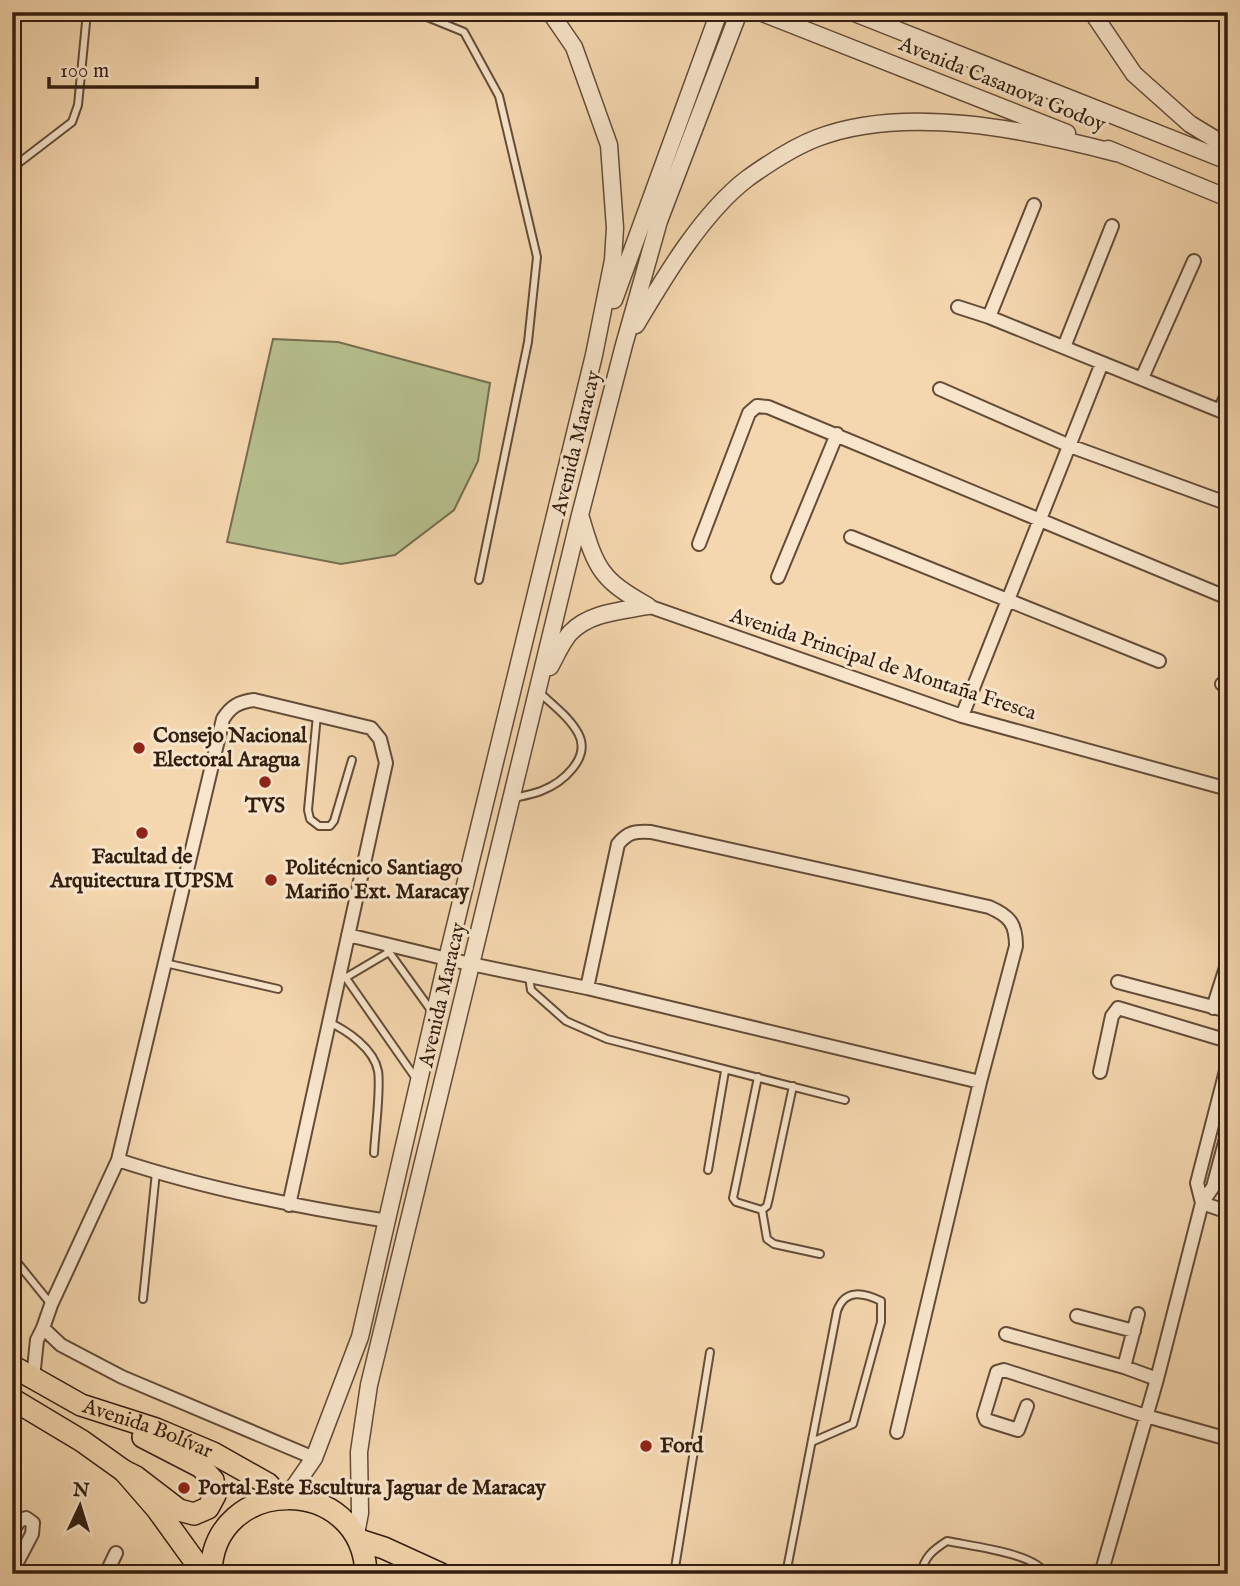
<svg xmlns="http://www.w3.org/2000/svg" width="1240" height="1586" font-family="'IM FELL English',serif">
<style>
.grass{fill:#b7bf8e;stroke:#756e4f;stroke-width:2}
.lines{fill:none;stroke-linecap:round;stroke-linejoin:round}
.service-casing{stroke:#644c38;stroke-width:10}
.minor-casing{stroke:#644c38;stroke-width:16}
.tertiary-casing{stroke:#644c38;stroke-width:19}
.primary-casing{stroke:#331e10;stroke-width:24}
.service{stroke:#f8e5cb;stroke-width:6}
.minor{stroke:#f8e5cb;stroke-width:12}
.tertiary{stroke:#f8e5cb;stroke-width:16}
.primary{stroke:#f5d7af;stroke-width:21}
.poi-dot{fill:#8f2418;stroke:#f8e5cb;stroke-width:2.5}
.labels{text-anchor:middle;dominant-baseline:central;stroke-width:6;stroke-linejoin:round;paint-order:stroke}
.street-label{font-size:21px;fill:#331e10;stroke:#f8e5cb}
.poi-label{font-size:21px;font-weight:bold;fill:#331e10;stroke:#f8e5cb;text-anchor:start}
</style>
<rect width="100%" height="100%" fill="#f5d7af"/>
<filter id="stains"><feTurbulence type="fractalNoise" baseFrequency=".00286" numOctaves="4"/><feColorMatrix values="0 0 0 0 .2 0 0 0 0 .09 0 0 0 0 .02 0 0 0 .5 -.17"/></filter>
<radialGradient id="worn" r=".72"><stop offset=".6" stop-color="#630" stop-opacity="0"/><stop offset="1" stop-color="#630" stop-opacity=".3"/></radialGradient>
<!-- grass -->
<path class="grass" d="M 273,339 L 338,342 L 490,383 L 478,461 L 454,510 L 395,555 L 341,564 L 227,542 Z"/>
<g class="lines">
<!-- service casing -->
<g class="service-casing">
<path id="service" d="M 415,12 L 464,32 L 499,96 L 537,257 L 528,342 L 479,580
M 12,168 L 72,122 L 78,105 L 87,12
M 317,715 L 308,810 L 310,819 L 319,826 L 330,826 L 334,821 L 352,760
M 514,798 C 523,796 533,794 541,791 C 562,783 592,758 578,733 C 569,717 553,705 540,693
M 384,945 L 433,1013
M 165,963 L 278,989
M 341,971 L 417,1080
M 529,977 L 531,990 L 566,1021 L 607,1039 L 845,1100
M 345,978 L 389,952
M 328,1022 C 347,1030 374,1049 378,1071 C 381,1089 375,1132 374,1153
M 758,1077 L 733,1198 L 736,1202 L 762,1210 L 767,1206 L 769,1198 L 793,1086
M 708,1170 L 725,1071
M 762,1210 L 767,1239 L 774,1244 L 820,1254
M 12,1256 L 50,1303
M 143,1299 L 156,1172
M 674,1574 L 710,1352
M 786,1574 L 837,1311 C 845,1288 864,1293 881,1301 L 881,1322 L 853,1424 L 814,1441
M 921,1574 C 924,1557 933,1550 947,1541 C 970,1546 1035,1553 1046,1574"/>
</g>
<!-- minor casing -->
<g class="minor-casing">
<path id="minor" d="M 958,307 L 989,317 L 1228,414
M 989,317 L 1034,205
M 1064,347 L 1112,226
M 1142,378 L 1194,261
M 940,389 L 1070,446 L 1226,503
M 1220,411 L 1228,392
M 851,537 L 1159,661
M 699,544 L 749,413 L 757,406 L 768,407 L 1228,598
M 778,577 L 837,434
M 648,606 L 962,716 L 1228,789
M 1222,684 L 1228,687
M 962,716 L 1102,363
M 348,935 L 447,959 L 587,988 L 980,1082
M 1118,982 L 1228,1011
M 587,988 L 618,844 C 628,832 635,831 651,832 L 989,907 C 1010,916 1016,924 1016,946 L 980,1082 L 897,1432
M 1213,1008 L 1228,961
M 1100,1072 L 1112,1016 L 1118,1008 L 1228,1041
M 118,1160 L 51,1305 L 43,1328 L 61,1345 L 122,1377 L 314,1458
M 1202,1203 L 1197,1183 L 1228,1063
M 1202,1203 L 1228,1212
M 289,1205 L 386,763 L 380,739 L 371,728 L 254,700 C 239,702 231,706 223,719 L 118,1160 C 206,1189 297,1207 388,1221
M 1077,1316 L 1134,1331
M 1006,1334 L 1124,1367 L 1157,1379
M 1124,1367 L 1138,1314
M 33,1378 L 37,1340 L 43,1328
M 1027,1406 L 1018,1430 L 986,1420 L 984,1415 L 997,1372 L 1004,1370 L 1146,1416 L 1228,1439
M 12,1532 L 19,1521 L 26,1518 L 33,1523 L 32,1534 L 12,1572
M 106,1574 L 116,1553
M 1101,1574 L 1157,1379 L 1202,1203 L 1213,1187 L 1228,1131"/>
</g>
<!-- tertiary casing -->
<g class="tertiary-casing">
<path id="tertiary" d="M 760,12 L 1067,133
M 852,12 L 1228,161
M 1092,12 L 1134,74 L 1190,124 L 1228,147
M 1108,149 L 1228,198
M 614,300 L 719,12
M 636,325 C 665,276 703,212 748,178 C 769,163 794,147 817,138 C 905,104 1028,130 1116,153
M 581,518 C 596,569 601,580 648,606
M 550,667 C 556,656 562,642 570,633 C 590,612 622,611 648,606
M 287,1497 L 314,1458 L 360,1337 L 447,959 L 594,355 L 613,260 L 615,228 L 609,145 L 574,47 L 550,12
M 356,1534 L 360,1513 L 359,1452 L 369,1385 L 580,515 L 624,345 L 659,221 L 739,12"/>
</g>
<!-- primary casing -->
<g class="primary-casing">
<g id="primary">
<path id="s1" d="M 12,1366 L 81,1405 L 156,1429 L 213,1453 L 268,1484 L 280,1497"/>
<path d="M 12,1399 L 82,1441 L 124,1471 L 157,1509 L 204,1574"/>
<path d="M 124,1471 L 136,1477 L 179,1510 L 194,1514 L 208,1508 L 215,1495 L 213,1480 L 201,1467 L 143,1437"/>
<path d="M 359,1540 L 384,1548 L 441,1574"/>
<path d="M 211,1574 C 212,1474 363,1473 366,1574"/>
</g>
</g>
<!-- service -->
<use href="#service" class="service"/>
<!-- minor -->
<use href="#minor" class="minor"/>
<!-- tertiary -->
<use href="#tertiary" class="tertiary"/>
<!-- primary -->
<use href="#primary" class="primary"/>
</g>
<!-- markers -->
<g class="poi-dot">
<circle cx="139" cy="748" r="7"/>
<circle cx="265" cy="782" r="7"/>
<circle cx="142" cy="833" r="7"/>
<circle cx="271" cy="880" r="7"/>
<circle cx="646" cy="1446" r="7"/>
<circle cx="184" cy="1488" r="7"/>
</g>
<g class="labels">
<!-- street labels -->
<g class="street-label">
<text transform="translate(1002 85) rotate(22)">Avenida Casanova Godoy</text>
<text transform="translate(577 443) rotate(-76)">Avenida Maracay</text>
<text transform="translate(883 665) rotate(18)">Avenida Principal de Montaña Fresca</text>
<text transform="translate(443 995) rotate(-77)">Avenida Maracay</text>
<text stroke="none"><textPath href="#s1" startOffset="150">Avenida Bolívar</textPath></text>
</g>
<!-- poi labels -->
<g class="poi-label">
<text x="153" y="736">Consejo Nacional<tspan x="153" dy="24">Electoral Aragua</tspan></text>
<text x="265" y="806" text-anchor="middle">TVS</text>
<text x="142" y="857" text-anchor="middle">Facultad de<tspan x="142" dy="24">Arquitectura IUPSM</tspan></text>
<text x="285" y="868">Politécnico Santiago<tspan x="285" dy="24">Mariño Ext. Maracay</tspan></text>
<text x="660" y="1446">Ford</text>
<text x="198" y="1488">Portal Este Escultura Jaguar de Maracay</text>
</g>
</g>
<!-- margin -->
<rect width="1240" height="1586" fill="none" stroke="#f5d7af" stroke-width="42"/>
<rect x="14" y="14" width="1212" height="1558" fill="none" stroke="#331e10" stroke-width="3.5"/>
<rect x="21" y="21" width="1198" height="1544" fill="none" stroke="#331e10" stroke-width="2"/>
<!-- north arrow -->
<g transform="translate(80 1506) rotate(4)" stroke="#f8e5cb" stroke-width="5" paint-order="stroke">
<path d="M0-5L12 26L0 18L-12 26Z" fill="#331e10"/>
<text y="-10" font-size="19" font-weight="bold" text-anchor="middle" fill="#331e10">N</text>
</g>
<!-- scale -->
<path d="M49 77v10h208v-10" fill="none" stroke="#331e10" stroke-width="3.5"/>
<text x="60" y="77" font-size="21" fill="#331e10" stroke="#f8e5cb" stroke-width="5" paint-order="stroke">100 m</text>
<rect width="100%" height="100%" filter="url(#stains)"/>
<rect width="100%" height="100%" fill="url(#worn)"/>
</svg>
